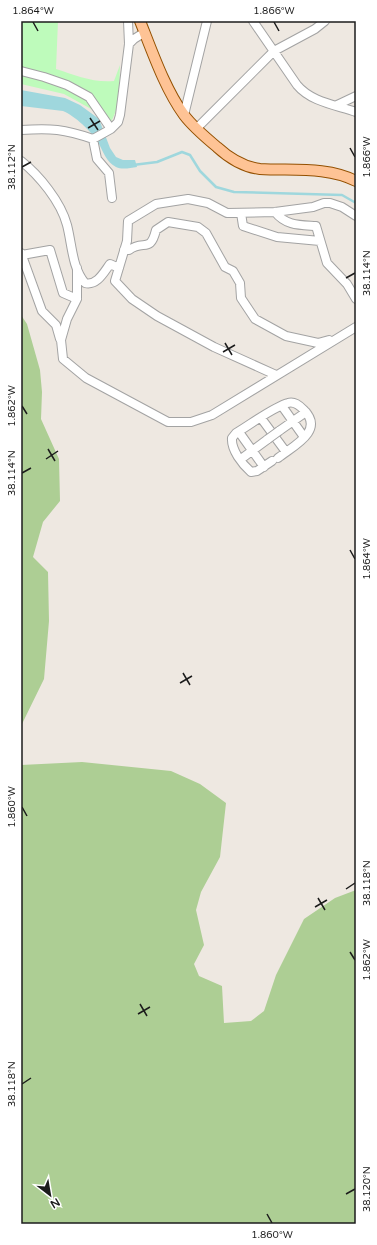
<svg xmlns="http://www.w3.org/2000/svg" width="377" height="1245" font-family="'Varela Round',sans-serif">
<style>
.forest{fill:#adce94}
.park{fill:#befbbb}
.water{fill:#9fd7dd}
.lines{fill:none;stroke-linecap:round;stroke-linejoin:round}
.stream{stroke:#9fd7dd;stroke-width:2.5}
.minor-casing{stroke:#a3a3a3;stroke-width:10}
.major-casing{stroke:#935000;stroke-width:12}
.minor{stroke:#fff;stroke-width:8}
.major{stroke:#fec395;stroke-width:10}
.minor-bridge-casing{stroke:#a3a3a3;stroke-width:10;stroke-linecap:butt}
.minor-bridge{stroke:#fff;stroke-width:8}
.ticks{fill:none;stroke:#1c1c1c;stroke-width:1.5}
.neatline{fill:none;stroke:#1c1c1c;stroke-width:1.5}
.ticks-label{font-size:10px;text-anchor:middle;fill:#1c1c1c}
</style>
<rect width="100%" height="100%" fill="#eee8e1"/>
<!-- forest -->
<path class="forest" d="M 21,315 L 27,324 L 40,370 L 42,392 L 41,419 L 59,459 L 60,501 L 43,522 L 33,557 L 48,572 L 49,621 L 44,679 L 21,726 Z
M 82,762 L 171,771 L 200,784 L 226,803 L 220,857 L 201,892 L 196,910 L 204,945 L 194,964 L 199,976 L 222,986 L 224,1023 L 251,1021 L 264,1011 L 276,975 L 304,919 L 335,898 L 356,890 L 356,1224 L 21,1224 L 21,765 Z"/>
<!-- park -->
<path class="park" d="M 21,21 L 58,21 L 56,69 C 75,75 93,83 114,81 L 120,65 C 119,83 121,107 110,123 L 93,110 L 64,94 L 21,84 Z"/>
<!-- water -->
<path class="water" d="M 21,90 L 65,98 L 80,105 L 99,119 L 110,148 L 116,157 L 123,160 L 135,160 L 137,167 C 130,168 122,170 116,167 C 106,162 103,151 98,142 C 91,131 75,116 63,111 L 21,106 Z"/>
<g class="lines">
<!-- stream -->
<path class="stream" d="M 133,165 L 157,162 L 182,152 L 190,155 L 200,171 L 216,187 L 234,192 L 342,195 L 356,203"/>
<!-- minor casing -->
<g class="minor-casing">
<path id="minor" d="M 253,21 L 297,85 C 311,102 336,105 356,112
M 129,44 L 134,39 L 145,32
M 21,71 L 44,77 L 67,85 L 89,97 L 111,129
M 337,105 L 356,96
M 184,115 L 207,21
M 196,129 L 274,51 L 315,29 L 325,21
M 21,130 C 51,128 64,129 93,139 L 111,129 L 118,122 L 120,115 L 129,44 L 128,21
M 93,139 L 97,159 L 109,173 L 112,198
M 21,161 C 39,175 61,202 67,225 C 72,244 72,268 85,283 C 97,286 104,272 110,264 L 119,268
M 275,212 C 286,226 300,225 316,226 L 327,263 L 347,284 L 356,299
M 241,213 L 243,226 L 277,237 L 320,241
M 124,250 L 129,250 C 144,239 150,254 156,230 L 168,222 L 198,227 L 206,233 L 225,267 L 233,271 L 240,283 L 241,298 L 255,319 L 286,336 L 318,343 L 329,340
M 21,253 L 42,311 L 56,325 L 60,339
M 22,255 L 50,250 L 63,293 L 77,299
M 77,268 L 77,299 L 67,319 L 61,340 L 63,359 L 86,378 L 168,422 L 191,422 L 212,415 L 356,327
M 276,375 L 214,347 L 157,316 L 132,299 L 115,281 L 127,241 L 128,221 L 156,204 L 188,199 L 208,203 L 227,213 L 275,212 L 313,207 L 324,203 L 330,203 L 342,207 L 356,216
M 282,406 L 304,437
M 261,418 L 286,452
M 279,431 L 306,412
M 239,432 L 264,467
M 241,459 L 268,439
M 272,461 L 257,471 L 251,472 C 242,464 231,450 232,438 L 236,433 C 250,425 273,407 288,403 C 294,401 299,405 304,410 C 325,431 293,446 278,458"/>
</g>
<!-- major casing -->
<g class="major-casing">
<path id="major" d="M 140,21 C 152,51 165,89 184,115 C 193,127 205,137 217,147 C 229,158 243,167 260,169 C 291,171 327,166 356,181"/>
</g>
<!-- minor -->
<use href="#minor" class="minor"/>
<!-- major -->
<use href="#major" class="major"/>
<!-- minor-bridge casing -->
<g class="minor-bridge-casing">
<path id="minor-bridge" d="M 268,439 L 279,431"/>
</g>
<!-- minor-bridge -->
<use href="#minor-bridge" class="minor-bridge"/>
</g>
<!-- ticks -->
<path class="ticks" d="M 33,22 L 38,31M 274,22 L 279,31M 90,118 L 98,130M 88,128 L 100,121M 350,148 L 355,157M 22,167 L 31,162M 346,278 L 355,273M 225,343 L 232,355M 223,352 L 235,345M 22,406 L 27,414M 48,449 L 55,461M 46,459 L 58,451M 22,473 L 31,468M 350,550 L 355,559M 183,673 L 190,685M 180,683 L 192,676M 22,807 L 27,816M 346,889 L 355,883M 318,898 L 325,910M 315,907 L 327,900M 350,952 L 355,960M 140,1004 L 147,1016M 138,1014 L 150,1007M 22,1084 L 31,1078M 346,1194 L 355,1189M 267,1214 L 272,1223"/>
<!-- border -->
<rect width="377" height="1245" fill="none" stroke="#ffffff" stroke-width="44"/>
<!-- north arrow -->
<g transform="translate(50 1195) rotate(149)" stroke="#ffffff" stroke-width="3" paint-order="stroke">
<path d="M0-3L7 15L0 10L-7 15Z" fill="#1c1c1c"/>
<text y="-6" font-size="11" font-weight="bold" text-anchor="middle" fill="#1c1c1c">N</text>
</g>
<rect x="22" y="22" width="333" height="1201" class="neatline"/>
<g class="ticks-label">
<text x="33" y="14">1.864°W</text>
<text x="274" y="14">1.866°W</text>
<text transform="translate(366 157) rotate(-90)" y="4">1.866°W</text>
<text transform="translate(11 167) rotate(-90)" y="4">38.112°N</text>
<text transform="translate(366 273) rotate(-90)" y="4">38.114°N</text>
<text transform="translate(11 406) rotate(-90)" y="4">1.862°W</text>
<text transform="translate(11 473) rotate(-90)" y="4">38.114°N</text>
<text transform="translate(366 559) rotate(-90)" y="4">1.864°W</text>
<text transform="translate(11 807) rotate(-90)" y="4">1.860°W</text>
<text transform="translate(366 883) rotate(-90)" y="4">38.118°N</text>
<text transform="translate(366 960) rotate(-90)" y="4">1.862°W</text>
<text transform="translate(11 1084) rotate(-90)" y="4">38.118°N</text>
<text transform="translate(366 1189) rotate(-90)" y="4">38.120°N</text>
<text x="272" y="1238">1.860°W</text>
</g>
</svg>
